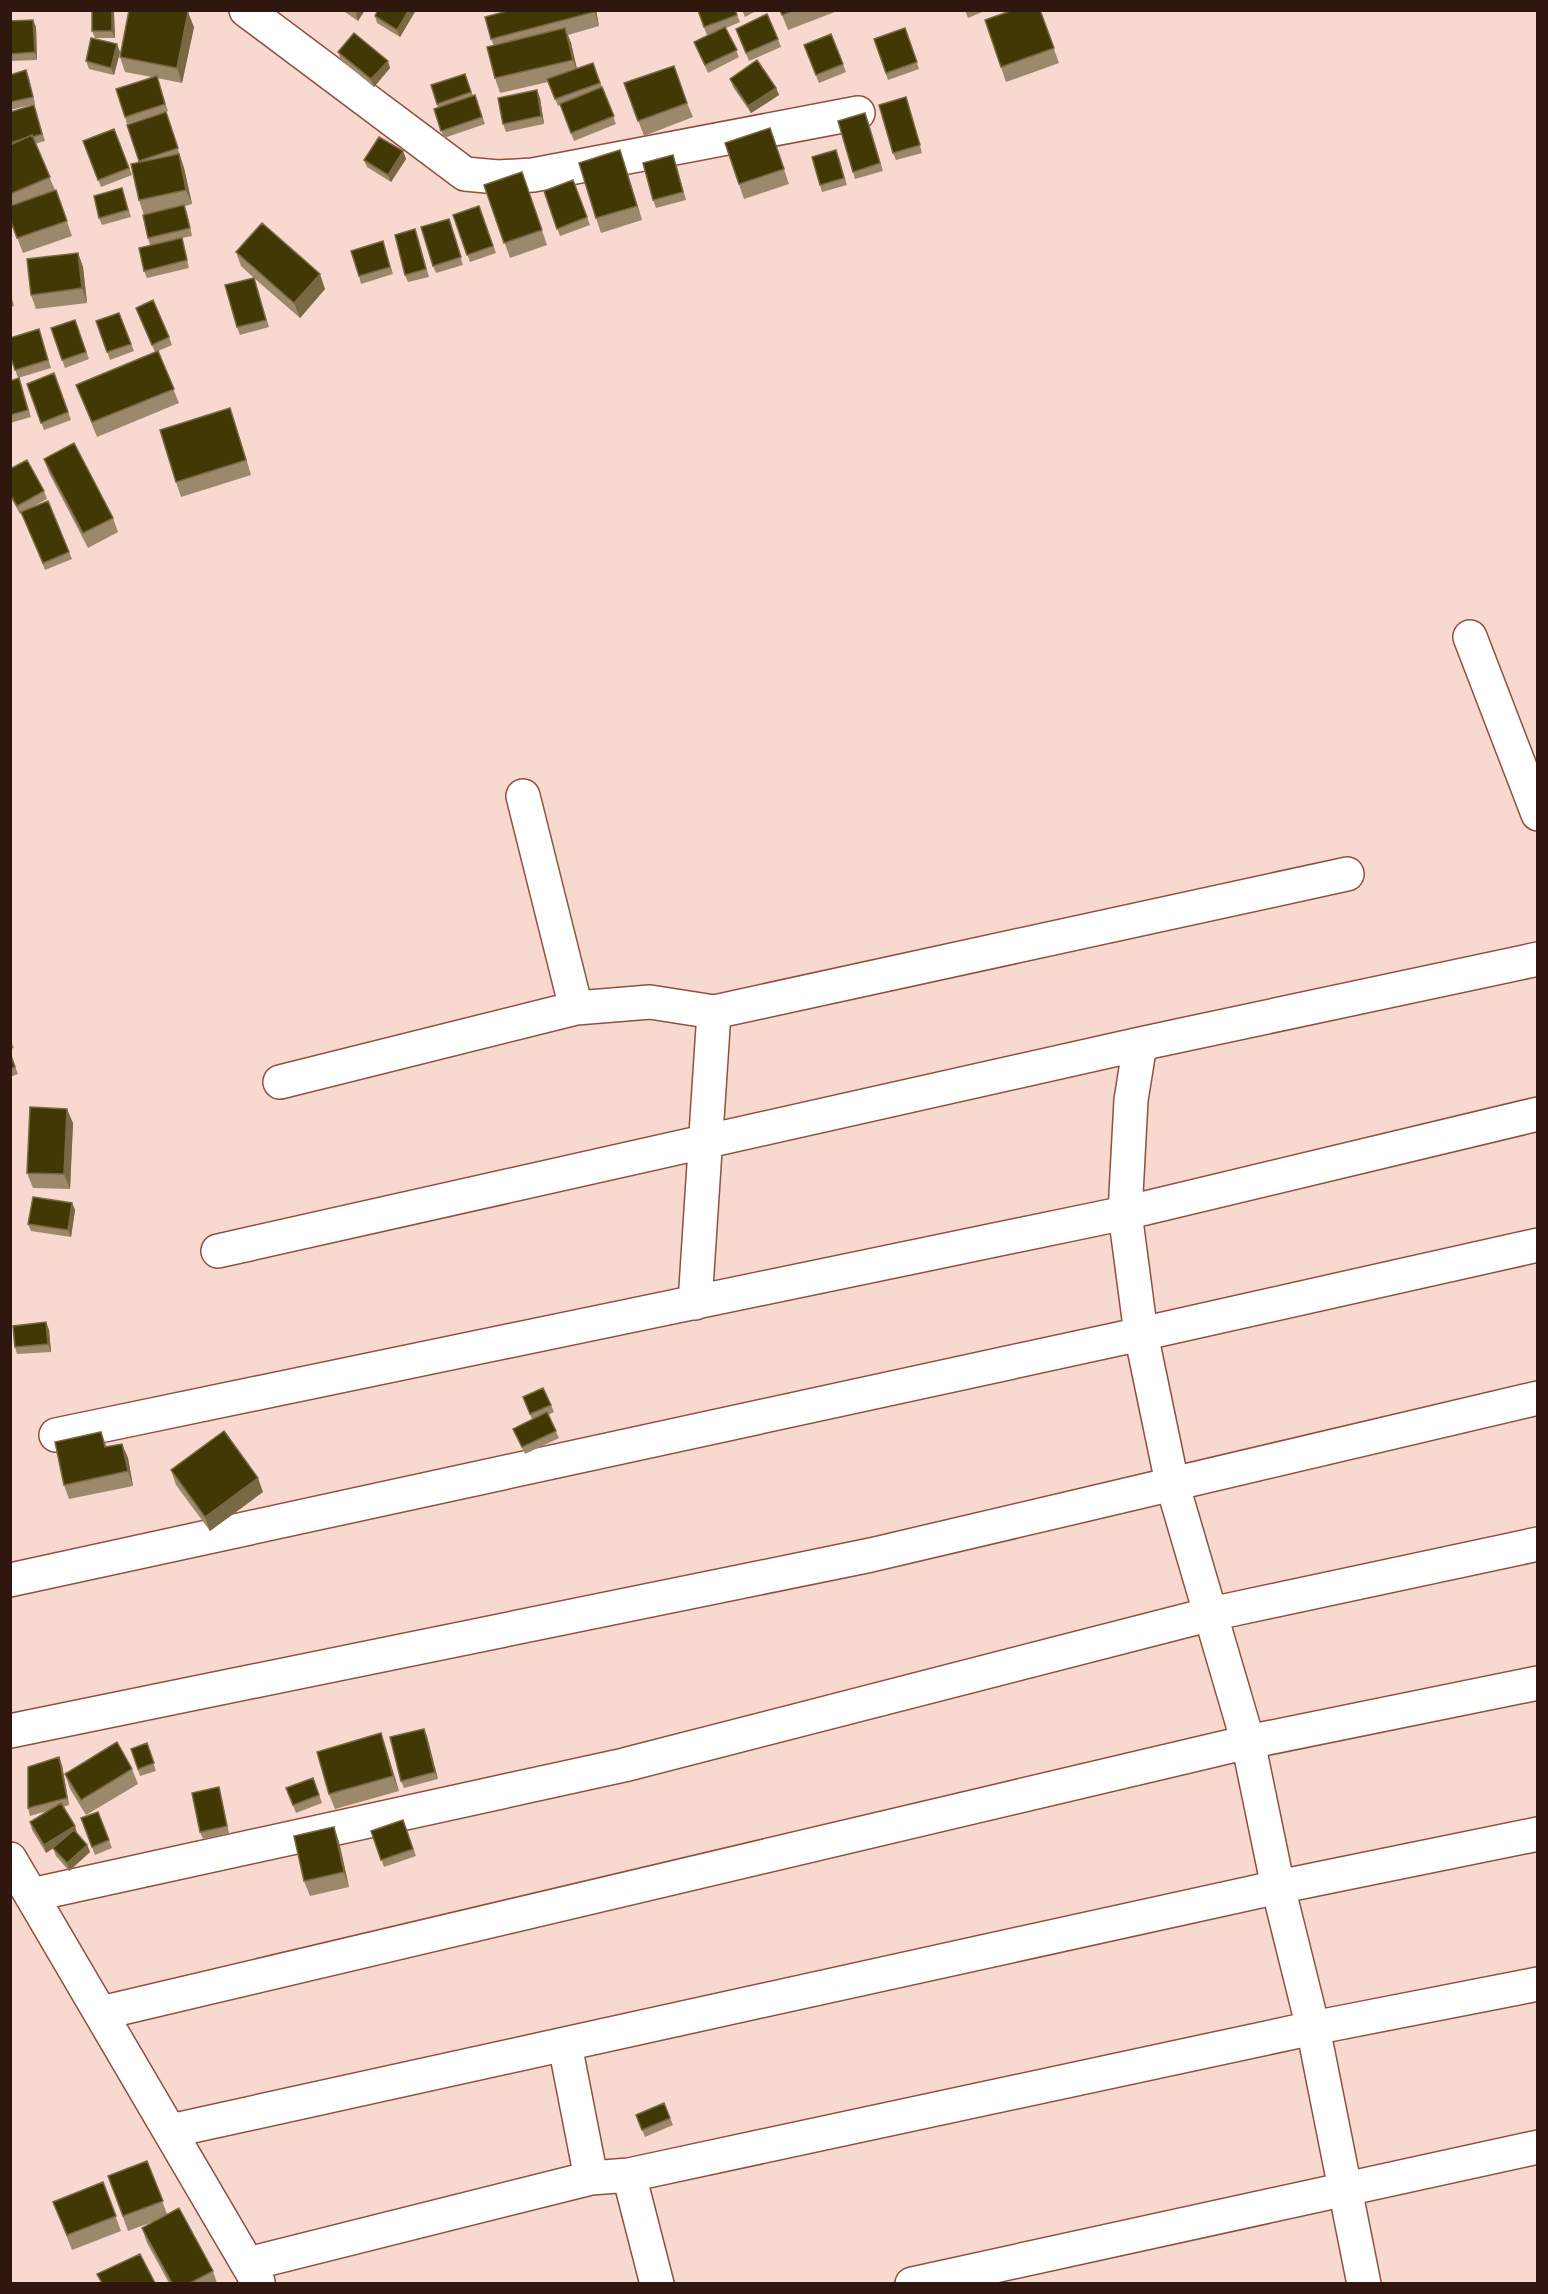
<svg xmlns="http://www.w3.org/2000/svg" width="1548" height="2294" font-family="'Public Sans',sans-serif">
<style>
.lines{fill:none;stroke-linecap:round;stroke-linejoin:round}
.minor-casing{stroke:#8f513e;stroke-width:36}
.minor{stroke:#fff;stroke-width:33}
.wall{fill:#9c886b}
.shaded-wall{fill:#786843}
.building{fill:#413806;stroke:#786843;stroke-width:1.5}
</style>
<rect width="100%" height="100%" fill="#f7d9d0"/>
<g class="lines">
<!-- minor casing -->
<g class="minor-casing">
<path id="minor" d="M 246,10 L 465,174 L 498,177 L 533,175 L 858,113
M 1470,637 L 1538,814
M 523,796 L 576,1008
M 1140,1044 L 1131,1100 L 1125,1213 L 1141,1334 L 1172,1483 L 1248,1742 L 1278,1887 L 1313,2028 L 1364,2284
M 280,1082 L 576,1008 L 650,1002 L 714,1012 L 1347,874
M 218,1251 L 1140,1044 L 1538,959
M 695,1303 L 714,1012
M 56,1435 L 1125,1213 L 1538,1114
M 10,1580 L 1141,1334 L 1538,1245
M 10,1731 L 871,1555 L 1538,1398
M 10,1859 L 258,2282
M 31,1895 L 624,1765 L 1211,1614 L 1538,1544
M 101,2013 L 1248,1742 L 1538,1683
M 565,2045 L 591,2178
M 170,2131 L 1278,1887 L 1538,1834
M 629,2175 L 657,2284
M 248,2264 L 591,2178 L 629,2175 L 1313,2028 L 1538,1984
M 912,2284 L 1538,2147"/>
</g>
<!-- minor -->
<use href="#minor" class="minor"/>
</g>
<!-- wall -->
<path class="wall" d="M 10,10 L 34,10 L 34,12 L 10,11 Z
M 92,10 L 114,10 L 115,38 L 95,38 L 92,31 Z
M 342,10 L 365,10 L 358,21 Z
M 416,10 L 400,37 L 377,23 L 375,16 Z
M 511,10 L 596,10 L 599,26 L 568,35 L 571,43 L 577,69 L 593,63 L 616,124 L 574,141 L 560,105 L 558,106 L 548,82 L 500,93 L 495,78 L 494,46 L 491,39 Z
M 697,10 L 735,10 L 740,22 L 726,28 L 739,57 L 708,73 L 694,42 L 719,30 L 707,35 Z
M 742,10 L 758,10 L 745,17 Z
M 780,10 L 840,10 L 788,30 Z
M 965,10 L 987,10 L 968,18 Z
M 1040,10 L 1059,63 L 1006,82 L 985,20 Z
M 33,20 L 36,27 L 37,60 L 10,61 L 10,21 Z
M 194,27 L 182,83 L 157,78 L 168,111 L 127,124 L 125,117 L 152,77 L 125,72 L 120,57 Z
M 905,28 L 919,69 L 888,80 L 874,39 Z
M 736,29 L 778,39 L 781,47 L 749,61 Z
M 831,34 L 846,72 L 819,83 L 804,45 Z
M 120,52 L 114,75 L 89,69 L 86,61 Z
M 338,52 L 390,68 L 374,87 L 341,60 Z
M 26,70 L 35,104 L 10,110 L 10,75 Z
M 465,74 L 473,96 L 475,95 L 485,124 L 444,138 L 434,109 L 438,108 L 431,85 Z
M 730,79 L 776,88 L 779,95 L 751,113 L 733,87 Z
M 624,83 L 687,103 L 693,117 L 644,136 Z
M 906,97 L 922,153 L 896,160 L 893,153 Z
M 540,98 L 544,124 L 506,132 L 503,124 Z
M 34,105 L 45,141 L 35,144 L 55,190 L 56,190 L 72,236 L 23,253 L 10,219 L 12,205 L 10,201 L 10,112 Z
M 166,112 L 184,168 L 192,204 L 185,206 L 192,236 L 182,238 L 189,268 L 147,278 L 144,271 L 150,245 L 148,238 L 144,215 L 139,200 L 140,162 L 127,125 Z
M 868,120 L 883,171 L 855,179 L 853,172 Z
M 770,128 L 789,184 L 744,199 L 725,143 Z
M 114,129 L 132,175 L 101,187 L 83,141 Z
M 620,150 L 642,220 L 601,233 L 596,218 Z
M 403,151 L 406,159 L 391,182 L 367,167 L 364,160 Z
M 839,157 L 847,185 L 822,192 L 820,185 Z
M 676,163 L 686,200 L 656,208 L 653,200 Z
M 522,172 L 547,245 L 510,258 L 484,185 Z
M 573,180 L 590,225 L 560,236 L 544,191 Z
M 122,188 L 131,217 L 102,225 L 99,218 Z
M 479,206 L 496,253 L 470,262 L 453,215 Z
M 449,219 L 463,265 L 436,273 L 433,266 Z
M 418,237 L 429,277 L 408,282 L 405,275 Z
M 383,241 L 393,274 L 361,284 L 359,276 Z
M 236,252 L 325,289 L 300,318 L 254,278 L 269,327 L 240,335 L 237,327 L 254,278 L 241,266 Z
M 78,253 L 83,267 L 87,303 L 36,309 L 31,295 Z
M 10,291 L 14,306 L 10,307 Z
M 136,308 L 169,337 L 172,345 L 158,351 L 179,403 L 97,437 L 76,385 L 155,352 Z
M 119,313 L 134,351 L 110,360 L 96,321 Z
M 75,320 L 89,359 L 65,368 L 51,328 Z
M 39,329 L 51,368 L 18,378 L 10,355 Z
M 54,373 L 71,420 L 44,430 L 27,384 Z
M 19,378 L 31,417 L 10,423 L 10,381 Z
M 235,423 L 251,475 L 181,497 L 176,482 Z
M 44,459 L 113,518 L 118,532 L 88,548 L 49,473 Z
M 10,469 L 44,491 L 47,499 L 30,508 L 69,552 L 72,559 L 45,570 L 22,513 L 20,514 L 10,496 Z
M 10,1040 L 14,1048 L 10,1049 Z
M 10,1053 L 18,1074 L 10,1077 Z
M 73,1123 L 70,1189 L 33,1188 L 27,1173 Z
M 72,1203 L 75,1210 L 71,1237 L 31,1231 L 28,1224 Z
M 46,1322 L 49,1330 L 51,1352 L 17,1354 L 15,1347 Z
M 523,1397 L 551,1405 L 554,1412 L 548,1415 L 559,1438 L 525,1454 L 513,1429 L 532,1419 Z
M 101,1432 L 107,1447 L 122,1444 L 128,1458 L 133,1486 L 69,1499 L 64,1485 Z
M 171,1470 L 263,1492 L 210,1531 L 176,1485 Z
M 424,1729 L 438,1779 L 404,1788 L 401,1781 Z
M 381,1733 L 399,1791 L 335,1809 L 329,1794 Z
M 147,1743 L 156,1771 L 140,1776 L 131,1749 Z
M 62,1765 L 69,1805 L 63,1807 L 77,1834 L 87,1845 L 90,1852 L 69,1871 L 56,1856 L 53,1848 L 46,1853 L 32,1830 L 30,1822 L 47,1811 L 30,1816 L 28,1808 Z
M 132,1769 L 138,1784 L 86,1815 L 70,1789 L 65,1774 Z
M 313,1778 L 322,1803 L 296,1813 L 286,1788 Z
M 219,1787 L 221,1795 L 229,1833 L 203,1839 L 200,1832 Z
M 98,1812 L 112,1848 L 95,1855 L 81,1818 Z
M 403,1820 L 416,1856 L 384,1867 L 371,1831 Z
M 334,1827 L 339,1842 L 349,1887 L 310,1896 L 304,1881 Z
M 636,2115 L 670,2118 L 673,2125 L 645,2137 Z
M 147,2161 L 167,2214 L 213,2271 L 217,2283 L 169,2283 L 147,2243 L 142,2228 L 155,2221 L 128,2231 L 108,2176 Z
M 103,2182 L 121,2231 L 72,2250 L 53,2202 Z"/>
<!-- shaded-wall -->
<path class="shaded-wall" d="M 112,10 L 114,10 L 114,13 L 115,38 L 112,31 Z
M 358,10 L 365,10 L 358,21 L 356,14 Z
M 409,10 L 416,10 L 400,37 L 397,30 Z
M 594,10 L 596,10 L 599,26 Z
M 188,12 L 194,27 L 182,83 L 177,68 Z
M 33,20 L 36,27 L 37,60 L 35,52 Z
M 565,28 L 571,43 L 578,74 L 573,60 Z
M 117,44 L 120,52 L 114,75 L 111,68 Z
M 388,61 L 390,68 L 374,87 L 371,79 Z
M 26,70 L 29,78 L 35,104 L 33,97 Z
M 776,88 L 779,95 L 751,113 L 748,106 Z
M 537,90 L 540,98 L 544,124 L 541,116 Z
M 620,150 L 625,165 L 642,220 L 637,206 Z
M 403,151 L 406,159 L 391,182 L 388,175 Z
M 179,154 L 184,168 L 192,204 L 186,190 Z
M 184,205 L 187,213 L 192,236 L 190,228 Z
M 78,253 L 83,267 L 87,303 L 82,288 Z
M 320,274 L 325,289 L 300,318 L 294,303 Z
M 230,408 L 235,423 L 251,475 L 246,460 Z
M 67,1109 L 73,1123 L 70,1189 L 64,1174 Z
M 72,1203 L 75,1210 L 71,1237 L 68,1230 Z
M 46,1322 L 49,1330 L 51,1352 L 48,1344 Z
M 122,1444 L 128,1458 L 133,1486 L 128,1471 Z
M 258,1478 L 263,1492 L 210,1531 L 205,1517 Z
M 424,1729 L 427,1736 L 438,1779 L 435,1772 Z
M 381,1733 L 386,1748 L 399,1791 L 393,1776 Z
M 59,1757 L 62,1765 L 69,1805 L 67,1798 Z
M 75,1826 L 77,1833 L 46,1853 L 44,1845 Z
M 334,1827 L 339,1842 L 349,1887 L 344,1872 Z
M 87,1845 L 90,1852 L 69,1871 L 67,1863 Z"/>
<!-- building -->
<path class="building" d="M 92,10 L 112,10 L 112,31 L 92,31 Z
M 129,10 L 180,10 L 188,12 L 177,68 L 120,57 Z
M 378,10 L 409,10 L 397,30 L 375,16 Z
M 511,10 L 594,10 L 594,12 L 491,39 L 485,17 Z
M 698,10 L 735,10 L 737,15 L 704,27 Z
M 780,10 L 795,10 L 782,15 Z
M 1013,10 L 1040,10 L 1054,48 L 1001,67 L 985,20 Z
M 767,14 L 778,39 L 746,53 L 736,29 Z
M 33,20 L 35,52 L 10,54 L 10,21 Z
M 725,27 L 737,50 L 705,65 L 694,42 Z
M 565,28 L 573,60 L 495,78 L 487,47 Z
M 905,28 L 917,62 L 886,73 L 874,39 Z
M 354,33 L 388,61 L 371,79 L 338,52 Z
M 831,34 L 843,64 L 816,75 L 804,45 Z
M 91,38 L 117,44 L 111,68 L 86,61 Z
M 757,60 L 776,88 L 748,106 L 730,79 Z
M 593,63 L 600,83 L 555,99 L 547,79 Z
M 674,66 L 687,103 L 638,121 L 624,83 Z
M 26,70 L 33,97 L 10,102 L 10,75 Z
M 465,74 L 471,92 L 437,104 L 431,85 Z
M 157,76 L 165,104 L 125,117 L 116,89 Z
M 602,87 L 614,116 L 571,133 L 560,104 Z
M 537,90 L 541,116 L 503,124 L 498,98 Z
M 475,95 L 482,117 L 441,131 L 434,109 Z
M 906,97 L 920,145 L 893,153 L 879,105 Z
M 34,105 L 42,134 L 32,137 L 32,135 L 23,139 L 10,143 L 10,112 Z
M 166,112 L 178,148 L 139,161 L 127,125 Z
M 865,113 L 880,163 L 853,172 L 838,121 Z
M 770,128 L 784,169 L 739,184 L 725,143 Z
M 114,129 L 129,168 L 98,180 L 83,141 Z
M 32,135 L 50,177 L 10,194 L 10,145 Z
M 379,137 L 403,151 L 388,175 L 364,160 Z
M 620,150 L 637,206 L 596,218 L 579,163 Z
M 836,150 L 844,178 L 820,185 L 812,157 Z
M 179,154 L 186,190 L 139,200 L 131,164 Z
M 673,155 L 683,192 L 653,200 L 643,163 Z
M 522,172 L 542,230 L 504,243 L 484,185 Z
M 573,180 L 587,217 L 557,229 L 544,191 Z
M 122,188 L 128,210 L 99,218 L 94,196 Z
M 56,190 L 67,221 L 17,238 L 10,219 L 10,206 Z
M 184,205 L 190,228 L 148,238 L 143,215 Z
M 479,206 L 493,246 L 467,255 L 453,215 Z
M 449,219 L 461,257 L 433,266 L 421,227 Z
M 262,223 L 320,274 L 294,303 L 236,252 Z
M 415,229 L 426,269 L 405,275 L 395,235 Z
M 182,238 L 187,260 L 144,271 L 139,248 Z
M 383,241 L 390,267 L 359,276 L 351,251 Z
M 78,253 L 82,288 L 31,295 L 27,259 Z
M 254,278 L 266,320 L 237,327 L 225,285 Z
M 153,300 L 169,337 L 152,345 L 136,308 Z
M 119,313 L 131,344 L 107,352 L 96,321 Z
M 75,320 L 86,352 L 62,360 L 51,328 Z
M 39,329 L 48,360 L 15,370 L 10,355 L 10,338 Z
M 158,351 L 174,389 L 92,422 L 76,385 Z
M 54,373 L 68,412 L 41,423 L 27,384 Z
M 19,378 L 28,410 L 10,415 L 10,381 Z
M 230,408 L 246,460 L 176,482 L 160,430 Z
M 74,443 L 113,518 L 83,533 L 44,459 Z
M 27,460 L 44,491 L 17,506 L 10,494 L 10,469 Z
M 48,501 L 69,552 L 43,563 L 21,512 Z
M 10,1053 L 15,1067 L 10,1068 Z
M 30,1107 L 67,1109 L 64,1174 L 27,1173 Z
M 33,1197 L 72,1203 L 68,1230 L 28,1224 Z
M 46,1322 L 48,1344 L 15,1347 L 13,1326 Z
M 543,1388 L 551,1405 L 530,1414 L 523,1397 Z
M 547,1412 L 556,1431 L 522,1447 L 513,1429 Z
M 224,1431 L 258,1478 L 205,1517 L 171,1470 Z
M 101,1432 L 105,1447 L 122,1444 L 128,1471 L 64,1485 L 55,1442 Z
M 424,1729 L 435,1772 L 401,1781 L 390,1737 Z
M 381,1733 L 393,1776 L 329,1794 L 317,1752 Z
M 117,1742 L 132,1769 L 81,1800 L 65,1774 Z
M 147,1743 L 154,1763 L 138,1769 L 131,1749 Z
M 59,1757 L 67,1798 L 28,1808 L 28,1767 Z
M 313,1778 L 319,1795 L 293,1805 L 286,1788 Z
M 219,1787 L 227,1826 L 200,1832 L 192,1793 Z
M 61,1803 L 75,1826 L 44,1845 L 30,1822 Z
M 98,1812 L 109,1840 L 92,1847 L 81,1818 Z
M 403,1820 L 413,1849 L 381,1860 L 371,1831 Z
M 334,1827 L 344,1872 L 304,1881 L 294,1836 Z
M 74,1830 L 87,1845 L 67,1863 L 53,1848 Z
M 664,2103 L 670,2118 L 642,2130 L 636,2115 Z
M 147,2161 L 163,2201 L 123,2216 L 108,2176 Z
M 103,2182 L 116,2216 L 67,2235 L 53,2202 Z
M 179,2208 L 213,2271 L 190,2283 L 172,2283 L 142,2228 Z
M 140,2254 L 155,2283 L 102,2283 L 97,2274 Z"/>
<!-- border -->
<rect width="1548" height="2294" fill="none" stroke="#2f160e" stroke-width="24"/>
</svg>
